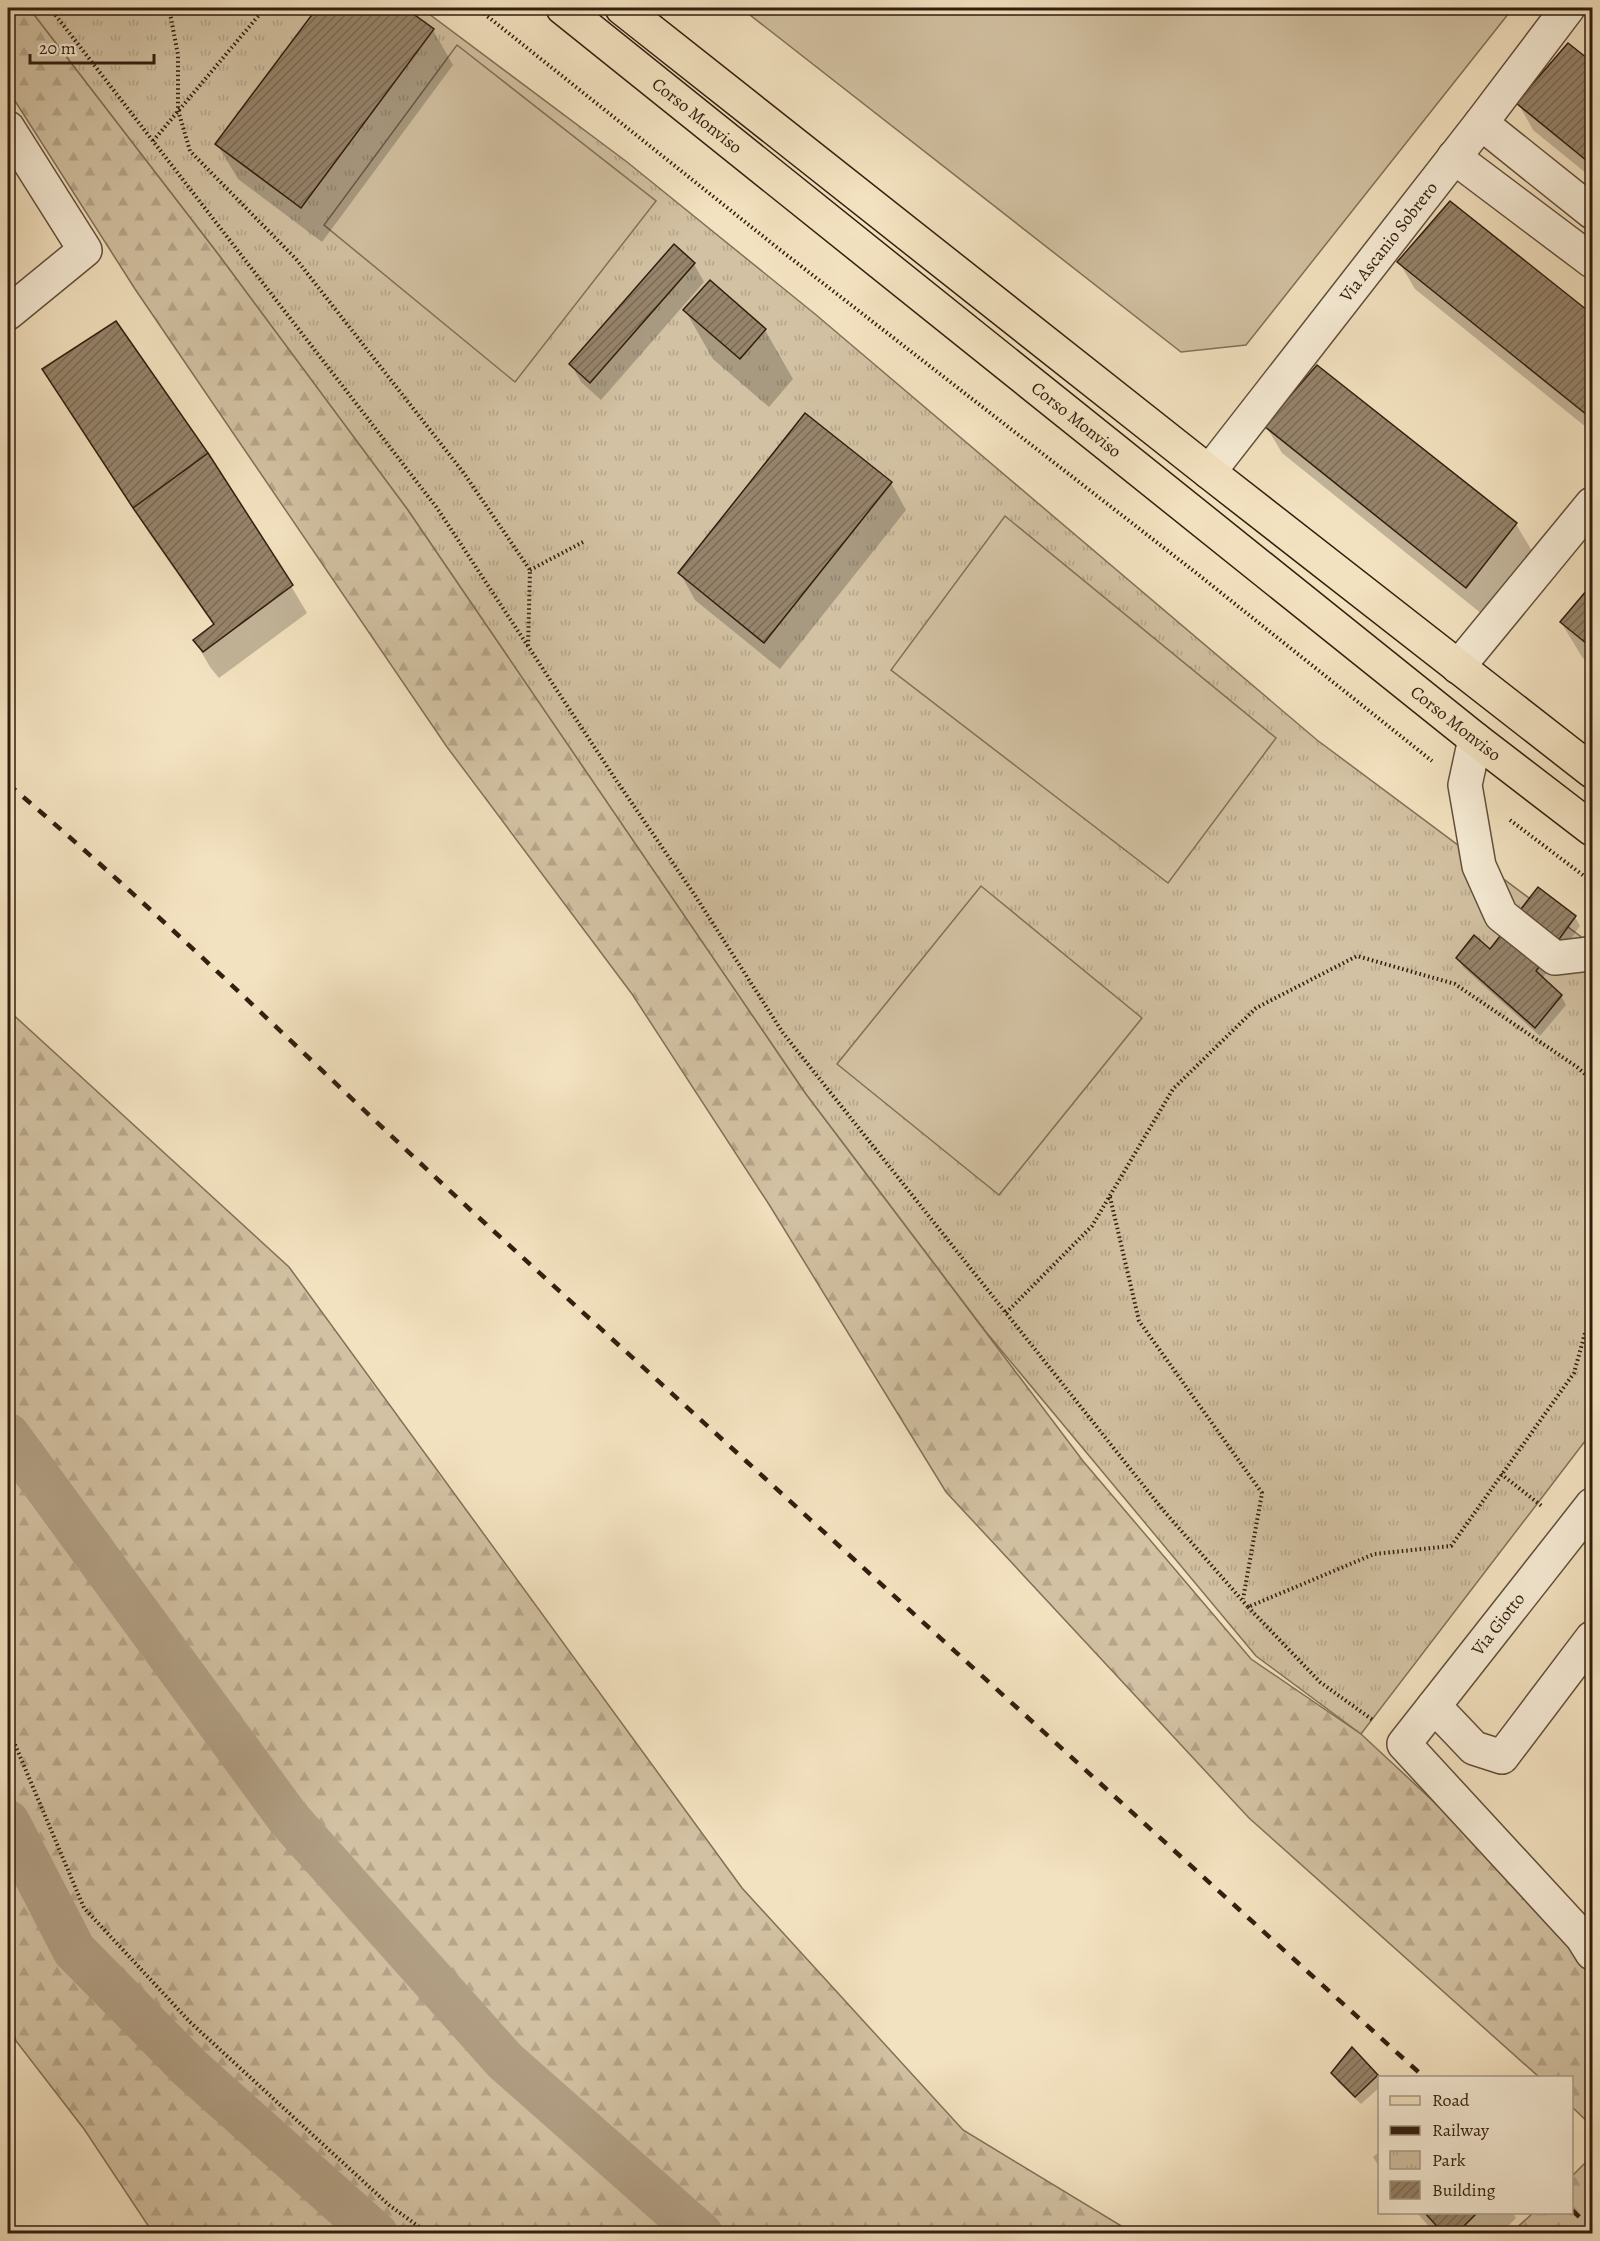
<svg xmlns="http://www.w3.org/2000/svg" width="1600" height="2241" font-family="Alegreya,serif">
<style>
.forest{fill:url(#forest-firs);stroke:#827058;stroke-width:1.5}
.park{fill:url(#park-tufts);stroke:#827058;stroke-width:1.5}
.pitch{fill:#d2c1a2;stroke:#827058;stroke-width:1.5}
.shadow{fill:#0003}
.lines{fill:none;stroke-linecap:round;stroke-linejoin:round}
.canal{stroke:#b19f84;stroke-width:44}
.building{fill:url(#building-hatch);stroke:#321e0f;stroke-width:1.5}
.minor-casing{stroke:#624f3b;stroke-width:36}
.major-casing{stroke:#321e0f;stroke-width:36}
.path{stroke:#321e0f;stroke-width:4;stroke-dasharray:1.5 3;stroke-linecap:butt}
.minor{stroke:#f7ecd6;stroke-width:33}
.major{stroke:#f3e2c0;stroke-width:33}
.rail{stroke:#321e0f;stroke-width:4.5;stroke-dasharray:10 10;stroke-linecap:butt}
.labels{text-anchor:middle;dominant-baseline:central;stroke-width:6;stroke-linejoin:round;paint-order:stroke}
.street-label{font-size:18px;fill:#321e0f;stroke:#f7ecd6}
</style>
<defs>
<pattern id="forest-firs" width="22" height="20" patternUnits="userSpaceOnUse" patternTransform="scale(1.5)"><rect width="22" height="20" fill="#d2c1a2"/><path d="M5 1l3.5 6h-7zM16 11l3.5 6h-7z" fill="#b5a58a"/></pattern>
<pattern id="park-tufts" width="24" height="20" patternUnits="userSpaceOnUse" patternTransform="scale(1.5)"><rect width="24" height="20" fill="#d2c1a2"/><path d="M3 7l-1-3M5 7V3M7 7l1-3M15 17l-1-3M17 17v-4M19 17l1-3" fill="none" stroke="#b5a58a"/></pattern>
<pattern id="building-hatch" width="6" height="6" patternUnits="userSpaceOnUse" patternTransform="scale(1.5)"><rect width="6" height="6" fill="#96846b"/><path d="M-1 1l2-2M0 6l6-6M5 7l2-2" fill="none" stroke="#7b6b56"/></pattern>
</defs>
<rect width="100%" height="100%" fill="#f3e2c0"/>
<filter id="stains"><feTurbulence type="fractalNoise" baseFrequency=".00333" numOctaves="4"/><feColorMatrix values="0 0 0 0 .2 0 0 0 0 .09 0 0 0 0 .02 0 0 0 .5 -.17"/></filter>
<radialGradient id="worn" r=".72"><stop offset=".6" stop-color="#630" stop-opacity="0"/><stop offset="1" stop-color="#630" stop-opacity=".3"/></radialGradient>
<!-- forest -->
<path class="forest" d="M 8,8 L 29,8 L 219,255 L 408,510 L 806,1094 L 1083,1461 L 1251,1659 L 1361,1734 L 1592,1949 L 1592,2126 L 1572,2107 L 1572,2078 L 1539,2077 L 1249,1818 L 946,1492 L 770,1206 L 632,994 L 447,747 L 135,289 L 8,90 Z
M 8,1010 L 289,1267 L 742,1888 L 963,2130 L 1133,2233 L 153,2233 L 84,2129 L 16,2041 L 8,2017 Z
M 1592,2156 L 1592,2233 L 1511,2233 L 1533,2213 L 1572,2212 L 1572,2176 Z"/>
<!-- park -->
<path class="park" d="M 29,8 L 421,8 L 627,162 L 815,314 L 1317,740 L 1592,945 L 1592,1432 L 1361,1734 L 1256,1656 L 986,1332 L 806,1094 L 408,510 L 219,255 Z"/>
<!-- pitch -->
<path class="pitch" d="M 741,8 L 1513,8 L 1246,345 L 1181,352 Z
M 457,45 L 656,201 L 515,382 L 324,225 Z
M 1005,516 L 1276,738 L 1168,883 L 891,670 Z
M 981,886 L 1142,1018 L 999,1195 L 837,1064 Z"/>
<!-- shadow -->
<path class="shadow" d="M 319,8 L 403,8 L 433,30 L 453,65 L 322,242 L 238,179 L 217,144 Z
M 1568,45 L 1592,64 L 1592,178 L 1533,130 L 1518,103 Z
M 1450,203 L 1592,315 L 1592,432 L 1415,289 L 1399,262 Z
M 694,264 L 704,282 L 601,400 L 581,382 L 571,364 Z
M 685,310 L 765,330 L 793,379 L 769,407 L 713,359 Z
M 44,369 L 291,586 L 307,613 L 219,678 L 210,667 L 195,641 L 214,626 L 151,536 Z
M 1266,426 L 1516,524 L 1532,551 L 1482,614 L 1282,453 Z
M 891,483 L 906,510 L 780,669 L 695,600 L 680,573 Z
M 1592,587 L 1592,666 L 1582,657 L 1561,622 Z
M 1575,917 L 1580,926 L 1542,979 L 1561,996 L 1566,1005 L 1540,1036 L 1463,967 L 1458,958 L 1490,951 Z
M 1352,2049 L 1380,2081 L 1380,2087 L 1361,2104 L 1338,2082 L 1333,2073 Z
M 1380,2151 L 1380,2168 L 1373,2157 Z
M 1416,2212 L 1513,2212 L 1516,2218 L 1500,2234 L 1436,2234 Z"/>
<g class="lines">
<!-- canal -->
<path class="canal" d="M 8,1435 L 289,1819 L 505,2061 L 701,2234
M 8,1822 L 74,1950 L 191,2069 L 376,2234"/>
</g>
<!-- building -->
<path class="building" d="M 317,8 L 405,8 L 434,29 L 301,208 L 215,144 Z
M 1568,43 L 1592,62 L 1592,165 L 1516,103 Z
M 1450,201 L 1592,314 L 1592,419 L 1397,262 Z
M 674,244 L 695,263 L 590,383 L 569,364 Z
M 710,280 L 766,329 L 740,359 L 683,310 Z
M 116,321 L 208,453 L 133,508 L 42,369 Z
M 1317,365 L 1517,523 L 1466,588 L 1264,426 Z
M 805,413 L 892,482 L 764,643 L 678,573 Z
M 208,453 L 293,585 L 203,652 L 193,640 L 214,624 L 133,508 Z
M 1592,584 L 1592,648 L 1560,622 Z
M 1538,887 L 1576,916 L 1536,971 L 1562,995 L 1535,1028 L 1456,958 L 1474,935 L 1490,949 Z
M 1352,2047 L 1378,2075 L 1355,2097 L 1331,2073 Z
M 1424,2212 L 1478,2212 L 1456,2234 L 1444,2234 Z"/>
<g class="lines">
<!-- minor casing -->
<g class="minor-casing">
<g id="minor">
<path d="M 1481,123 L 1592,212"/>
<path d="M 8,128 L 85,250 L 8,313"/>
<path d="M 1454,157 L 1592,261"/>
<path id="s1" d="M 1209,472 L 1481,123 L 1568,8"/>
<path d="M 1458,667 L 1592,504"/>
<path d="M 1475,739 L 1465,785 L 1479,866 L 1501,915 L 1555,958 L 1589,954 L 1592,952"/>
<path d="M 1592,1505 L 1404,1744 L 1582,1937 L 1592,1953"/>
<path d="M 1434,1706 L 1474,1748 L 1502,1757 L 1592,1638"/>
</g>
</g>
<!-- major casing -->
<g class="major-casing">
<g id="major">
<path id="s2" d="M 563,8 L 1475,739 L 1592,829"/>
<path d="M 622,8 L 1209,472 L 1592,771"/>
</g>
</g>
<!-- path -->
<path class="path" d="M 50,8 L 437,508 L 616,780 L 694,894 L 783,1033 L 1163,1510 L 1248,1607 L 1374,1554 L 1451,1546 L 1574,1373 L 1585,1333 L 1592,1323
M 169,8 L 178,55 L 178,110 L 190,151 L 296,259 L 463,472 L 530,570 L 528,648
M 477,8 L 779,249 L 1195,572 L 1432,761
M 153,141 L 265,8
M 530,570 L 583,542
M 1510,820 L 1592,882
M 1110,1197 L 1139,1321 L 1262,1493 L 1243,1599
M 1006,1313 L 1092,1226 L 1173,1089 L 1256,1008 L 1357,956 L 1455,984 L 1577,1067 L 1592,1080
M 1501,1474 L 1543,1507
M 1248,1607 L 1320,1682 L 1374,1721
M 8,1728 L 84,1908 L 190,2022 L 389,2205 L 429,2234"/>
<!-- minor -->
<use href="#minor" class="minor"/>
<!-- major -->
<use href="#major" class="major"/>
<!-- rail -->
<path class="rail" d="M 8,784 C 170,921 320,1071 476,1215 C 792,1503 1108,1791 1425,2078
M 1572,2210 L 1592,2229"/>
</g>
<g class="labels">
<!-- street labels -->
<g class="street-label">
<text stroke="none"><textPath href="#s2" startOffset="172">Corso Monviso</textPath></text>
<text stroke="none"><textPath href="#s1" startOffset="292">Via Ascanio Sobrero</textPath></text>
<text stroke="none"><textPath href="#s2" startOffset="658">Corso Monviso</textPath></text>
<text stroke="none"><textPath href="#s2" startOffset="1144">Corso Monviso</textPath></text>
<text transform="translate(1498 1624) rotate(-52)">Via Giotto</text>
</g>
</g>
<!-- margin -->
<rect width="1600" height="2241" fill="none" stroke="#f3e2c0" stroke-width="30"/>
<rect x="9" y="9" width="1582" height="2223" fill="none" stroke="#321e0f" stroke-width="3"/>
<rect x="15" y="15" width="1570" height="2211" fill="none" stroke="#321e0f" stroke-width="1.5"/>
<!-- legend -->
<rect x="1378" y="2076" width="195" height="138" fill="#f7ecd6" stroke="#a89a86" stroke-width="1.5"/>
<rect x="1390" y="2096" width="30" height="9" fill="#f3e2c0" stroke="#a89a86" stroke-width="1.5"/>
<text x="1432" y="2106" font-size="18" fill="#321e0f">Road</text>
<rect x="1390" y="2126" width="30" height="9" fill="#321e0f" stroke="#a89a86" stroke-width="1.5"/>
<text x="1432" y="2136" font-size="18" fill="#321e0f">Railway</text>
<rect x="1390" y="2151" width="30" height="18" fill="url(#park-tufts)" stroke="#a89a86" stroke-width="1.5"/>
<text x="1432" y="2166" font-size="18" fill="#321e0f">Park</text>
<rect x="1390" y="2181" width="30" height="18" fill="url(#building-hatch)" stroke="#a89a86" stroke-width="1.5"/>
<text x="1432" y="2196" font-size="18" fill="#321e0f">Building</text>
<!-- scale -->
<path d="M30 54v9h124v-9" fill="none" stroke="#321e0f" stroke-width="3"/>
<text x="39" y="54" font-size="18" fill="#321e0f" stroke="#f7ecd6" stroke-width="4.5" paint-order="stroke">20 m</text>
<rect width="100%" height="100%" filter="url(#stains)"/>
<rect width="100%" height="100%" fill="url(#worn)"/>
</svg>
